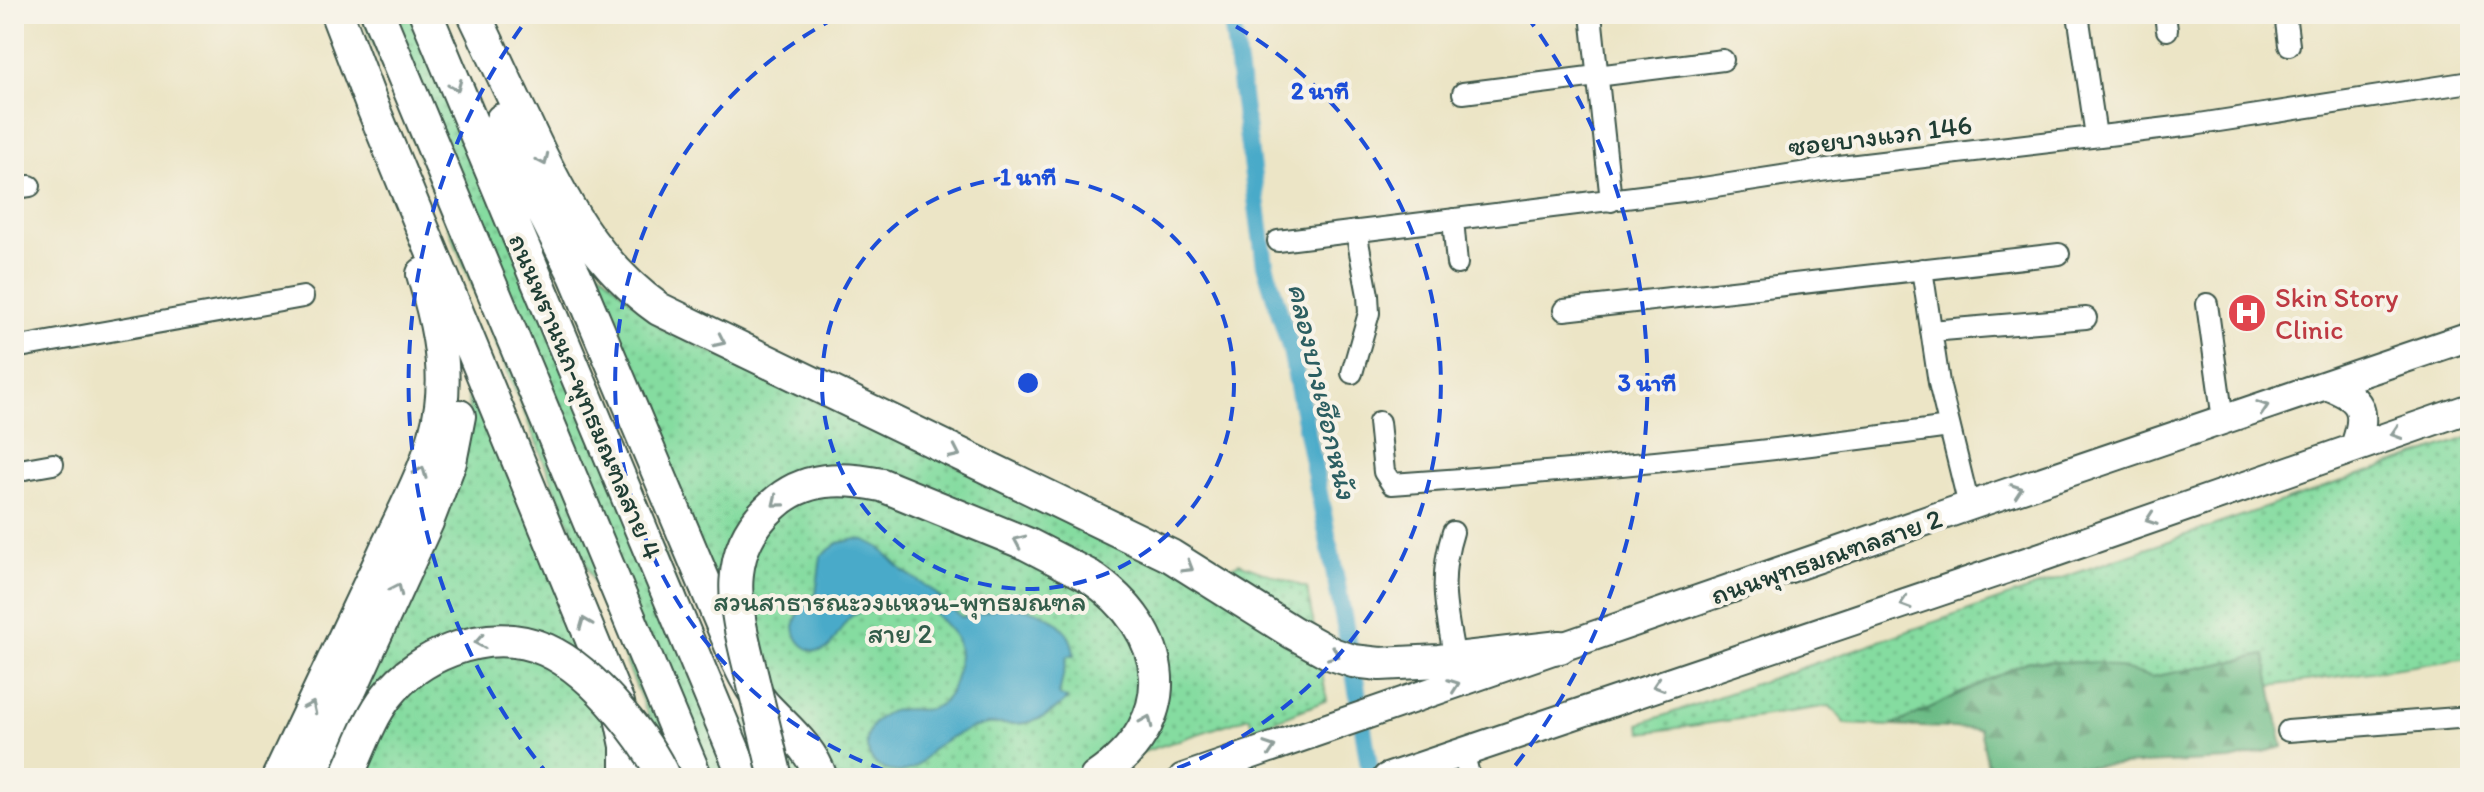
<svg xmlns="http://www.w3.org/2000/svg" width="2484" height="792" font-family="Itim,'Playpen Sans Thai',sans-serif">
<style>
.grass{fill:url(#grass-dots);stroke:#528c6a;stroke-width:2}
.forest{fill:url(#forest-firs);stroke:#467c5d;stroke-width:2}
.water{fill:#4aaac9;stroke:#34747e;stroke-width:2}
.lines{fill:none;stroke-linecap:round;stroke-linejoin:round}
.canal{stroke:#4aaac9;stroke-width:18}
.street-casing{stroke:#3e564a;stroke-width:24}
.secondary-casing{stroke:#3e564a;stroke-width:32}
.primary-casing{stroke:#3e564a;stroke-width:36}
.street{stroke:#fff;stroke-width:20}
.secondary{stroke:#fff;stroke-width:28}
.primary{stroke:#fff;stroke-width:32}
.primary-bridge-casing{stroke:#3e564a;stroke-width:36;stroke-linecap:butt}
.primary-bridge{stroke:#fff;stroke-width:32}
.oneway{stroke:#8f9e9a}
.ring{fill:none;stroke:#1d4ed8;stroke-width:4;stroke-dasharray:14 10}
.labels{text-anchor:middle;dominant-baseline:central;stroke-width:8;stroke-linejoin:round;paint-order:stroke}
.street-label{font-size:28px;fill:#1f3d34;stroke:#f7f3e8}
.health-label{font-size:28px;fill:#be3a42;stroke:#f7f3e8;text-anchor:start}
.park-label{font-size:28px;fill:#335d4a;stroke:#f7f3e8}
.water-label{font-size:30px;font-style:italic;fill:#2c5e61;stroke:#f7f3e8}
.centre{fill:#1d4ed8;stroke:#f7f3e8;stroke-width:4}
.ring-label{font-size:24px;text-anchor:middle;font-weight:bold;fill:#1d4ed8;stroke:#f7f3e8;stroke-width:8;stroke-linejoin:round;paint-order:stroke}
</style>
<defs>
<pattern id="grass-dots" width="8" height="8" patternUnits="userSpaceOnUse" patternTransform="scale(2)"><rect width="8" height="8" fill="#85dca0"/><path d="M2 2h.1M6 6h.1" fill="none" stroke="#6cb483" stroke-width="1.8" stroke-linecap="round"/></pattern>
<pattern id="forest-firs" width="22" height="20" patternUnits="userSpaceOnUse" patternTransform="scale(2)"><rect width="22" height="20" fill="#6cbc86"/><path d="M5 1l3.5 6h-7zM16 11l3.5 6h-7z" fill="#589a6e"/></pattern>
</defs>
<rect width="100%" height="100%" fill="#f7f3e8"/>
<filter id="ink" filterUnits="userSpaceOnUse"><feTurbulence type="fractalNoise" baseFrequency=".0125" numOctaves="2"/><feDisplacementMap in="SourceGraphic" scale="16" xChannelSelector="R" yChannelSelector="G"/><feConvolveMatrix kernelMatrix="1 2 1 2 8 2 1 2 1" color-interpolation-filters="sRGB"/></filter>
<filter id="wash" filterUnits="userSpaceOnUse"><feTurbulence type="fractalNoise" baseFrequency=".006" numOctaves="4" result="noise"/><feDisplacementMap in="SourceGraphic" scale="32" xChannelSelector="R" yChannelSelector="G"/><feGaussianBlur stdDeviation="1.8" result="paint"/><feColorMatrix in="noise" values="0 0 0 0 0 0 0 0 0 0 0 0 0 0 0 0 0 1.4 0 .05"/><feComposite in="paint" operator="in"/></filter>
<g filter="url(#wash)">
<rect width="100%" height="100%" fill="#ece5c6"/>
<!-- grass -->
<path class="grass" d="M 361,14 L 440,14 L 731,714 L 756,723 L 783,778 L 648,778 L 659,742 Z
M 593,264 L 661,329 L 1205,581 L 1239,563 L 1307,588 L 1327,700 L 1254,729 L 1249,717 L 1064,778 L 792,778 L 583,270 Z
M 467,360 L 608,688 L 616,778 L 319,778 L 469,415 Z
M 2470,437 L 2470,658 L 2271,686 L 2264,655 L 2152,677 L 2100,663 L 2028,661 L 1892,726 L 1845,724 L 1830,706 L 1642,733 L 1639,724 Z"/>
<!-- forest -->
<path class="forest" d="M 2265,655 L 2283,747 L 2230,760 L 1989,771 L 1980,729 L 1892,726 L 2028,661 L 2100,663 L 2152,677 Z"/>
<!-- water -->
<path class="water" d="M 856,539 L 865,540 L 879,547 L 903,571 L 931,589 L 961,617 C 974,618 984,610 998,608 C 1030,603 1073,620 1074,656 L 1067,656 L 1059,695 L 1067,699 C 1053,714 1034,724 1013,724 C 1003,725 993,722 983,725 C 968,729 951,736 938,745 C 926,752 921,768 906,771 C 871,778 853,741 879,718 C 899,701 919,716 937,706 C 956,696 963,657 956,639 C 955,634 933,612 928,608 C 923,604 917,602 911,602 C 903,603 896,608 888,610 C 876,611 864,607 853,615 C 836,626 835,658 811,650 C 800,646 795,638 794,627 L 797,616 L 816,594 L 821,556 L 838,543 Z"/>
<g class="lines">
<!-- canal -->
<path class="canal" d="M 1231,14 L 1265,265 L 1291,350 L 1354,672 L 1371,778"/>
</g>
</g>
<g filter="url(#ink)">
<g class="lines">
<!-- street casing -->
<g class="street-casing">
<path id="street" d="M 1591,14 L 1611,201
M 2078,14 L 2096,136
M 2165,14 L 2167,30
M 2285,14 L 2289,45
M 1463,93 L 1723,60
M 14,188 L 30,186
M 1453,219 L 1457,264
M 1278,241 L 1690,190 L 1840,167 L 2193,125 L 2470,82
M 1922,269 L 1939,383 L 1969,506
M 2207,304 L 2223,420
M 1564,310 L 2059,254
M 1931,331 L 2086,318
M 14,348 L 303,297
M 1352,373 L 1369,313 L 1368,295 L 1356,231
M 1379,422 L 1384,472 L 1392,484 C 1579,471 1764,453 1949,427
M 14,471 L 53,464
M 1453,532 C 1438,579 1446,612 1455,659
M 2288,731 L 2470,717
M 1463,752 L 1470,778"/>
</g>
<!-- secondary casing -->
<g class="secondary-casing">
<path id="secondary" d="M 2326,385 C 2362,398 2368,410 2355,446
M 1183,778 L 1969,506 L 2470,336
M 1387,778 L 2047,555 L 2470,408"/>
</g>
<!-- primary casing -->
<g class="primary-casing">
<path id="primary" d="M 337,14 L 373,108 L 618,703 L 627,746 L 627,778
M 378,14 L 696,778
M 426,14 L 745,778
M 474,14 C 492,51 509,89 527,126 C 560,197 594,263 659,309 L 1171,556 L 1292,632 L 1332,654 L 1353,661 L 1380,664 L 1439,661 L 1560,647
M 502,120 L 525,176 L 575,275 L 738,662 C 745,677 753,692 764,705 C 785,728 811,747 821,778
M 1089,576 C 1171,631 1183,720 1096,778
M 278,778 C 313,705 347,631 382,558 C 404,510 434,459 441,406 C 447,362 436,316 423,274
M 310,778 L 427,522 L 450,462 L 459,416"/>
</g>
<!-- street -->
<use href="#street" class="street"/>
<!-- secondary -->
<use href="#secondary" class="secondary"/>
<!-- primary -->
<use href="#primary" class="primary"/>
<!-- primary-bridge casing -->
<g class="primary-bridge-casing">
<path id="primary-bridge" d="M 346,778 C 359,751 369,719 387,696 C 403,675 427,659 451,650 C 525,622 574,657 620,712 C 637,732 653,754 664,778
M 776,778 C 768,744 760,710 752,677 C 737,615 718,554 773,505 C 804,476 843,477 882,485 L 1027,544 L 1089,576"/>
</g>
<!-- primary-bridge -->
<use href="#primary-bridge" class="primary-bridge"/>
</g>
<!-- one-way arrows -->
<defs><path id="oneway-chevron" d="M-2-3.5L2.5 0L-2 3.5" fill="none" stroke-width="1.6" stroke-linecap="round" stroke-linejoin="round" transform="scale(2)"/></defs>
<g class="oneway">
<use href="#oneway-chevron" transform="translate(456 86) rotate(67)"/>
<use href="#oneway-chevron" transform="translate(543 160) rotate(65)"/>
<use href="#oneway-chevron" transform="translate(720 341) rotate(25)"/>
<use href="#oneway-chevron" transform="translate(2263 407) rotate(-19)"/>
<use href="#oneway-chevron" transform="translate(2396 433) rotate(162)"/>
<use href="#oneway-chevron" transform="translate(955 453) rotate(25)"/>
<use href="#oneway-chevron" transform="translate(421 472) rotate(-68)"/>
<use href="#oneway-chevron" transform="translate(2017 490) rotate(-19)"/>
<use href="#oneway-chevron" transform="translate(777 502) rotate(141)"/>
<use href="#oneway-chevron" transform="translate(2151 519) rotate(161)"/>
<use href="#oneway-chevron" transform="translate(1019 541) rotate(-156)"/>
<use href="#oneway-chevron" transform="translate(1188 567) rotate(31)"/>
<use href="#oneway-chevron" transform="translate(397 589) rotate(-65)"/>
<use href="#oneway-chevron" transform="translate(1905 603) rotate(162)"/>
<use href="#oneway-chevron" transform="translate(585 623) rotate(-112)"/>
<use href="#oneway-chevron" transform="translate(480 642) rotate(171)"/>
<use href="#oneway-chevron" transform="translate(1334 654) rotate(22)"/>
<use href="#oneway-chevron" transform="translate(1454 685) rotate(-20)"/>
<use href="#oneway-chevron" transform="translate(1658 685) rotate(162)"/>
<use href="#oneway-chevron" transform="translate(311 707) rotate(-65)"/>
<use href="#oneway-chevron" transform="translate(1147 721) rotate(-66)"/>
<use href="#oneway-chevron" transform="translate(1270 748) rotate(-19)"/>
</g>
</g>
<!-- distance rings -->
<g class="ring">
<circle cx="1028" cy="383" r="206"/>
<path d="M907 778A413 413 0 0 1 841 15M1215 15A413 413 0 0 1 1149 778"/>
<path d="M550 777A619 619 0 0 1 530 15M1526 15A619 619 0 0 1 1506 777"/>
</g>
<!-- icons -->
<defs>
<g id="hospital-disc" transform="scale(2)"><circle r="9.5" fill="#e0444e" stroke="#f7f3e8"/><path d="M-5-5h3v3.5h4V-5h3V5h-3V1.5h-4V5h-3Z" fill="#fff"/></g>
</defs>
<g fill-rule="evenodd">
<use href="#hospital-disc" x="2247" y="313"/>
</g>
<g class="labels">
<!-- street labels -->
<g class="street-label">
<text transform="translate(1880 135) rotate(-7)">ซอยบางแวก 146</text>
<text transform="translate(586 396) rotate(67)">ถนนพรานนก-พุทธมณฑลสาย 4</text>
<text transform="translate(1826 556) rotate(-19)">ถนนพุทธมณฑลสาย 2</text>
</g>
<!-- health labels -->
<g class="health-label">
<text x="2275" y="297">Skin Story<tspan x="2275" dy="32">Clinic</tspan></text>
</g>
<!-- park labels -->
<g class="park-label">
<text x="900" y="601">สวนสาธารณะวงแหวน-พุทธมณฑล<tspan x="900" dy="32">สาย 2</tspan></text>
</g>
<!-- water labels -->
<g class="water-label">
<text transform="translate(1323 391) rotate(77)">คลองบางเชือกหนัง</text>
</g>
</g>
<circle cx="1028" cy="383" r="12" class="centre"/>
<g class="ring-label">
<text x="1320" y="99">2 นาที</text>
<text x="1028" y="185">1 นาที</text>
<text x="1647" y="391">3 นาที</text>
</g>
<!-- margin -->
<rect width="2484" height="792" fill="none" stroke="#f7f3e8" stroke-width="48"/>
</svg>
